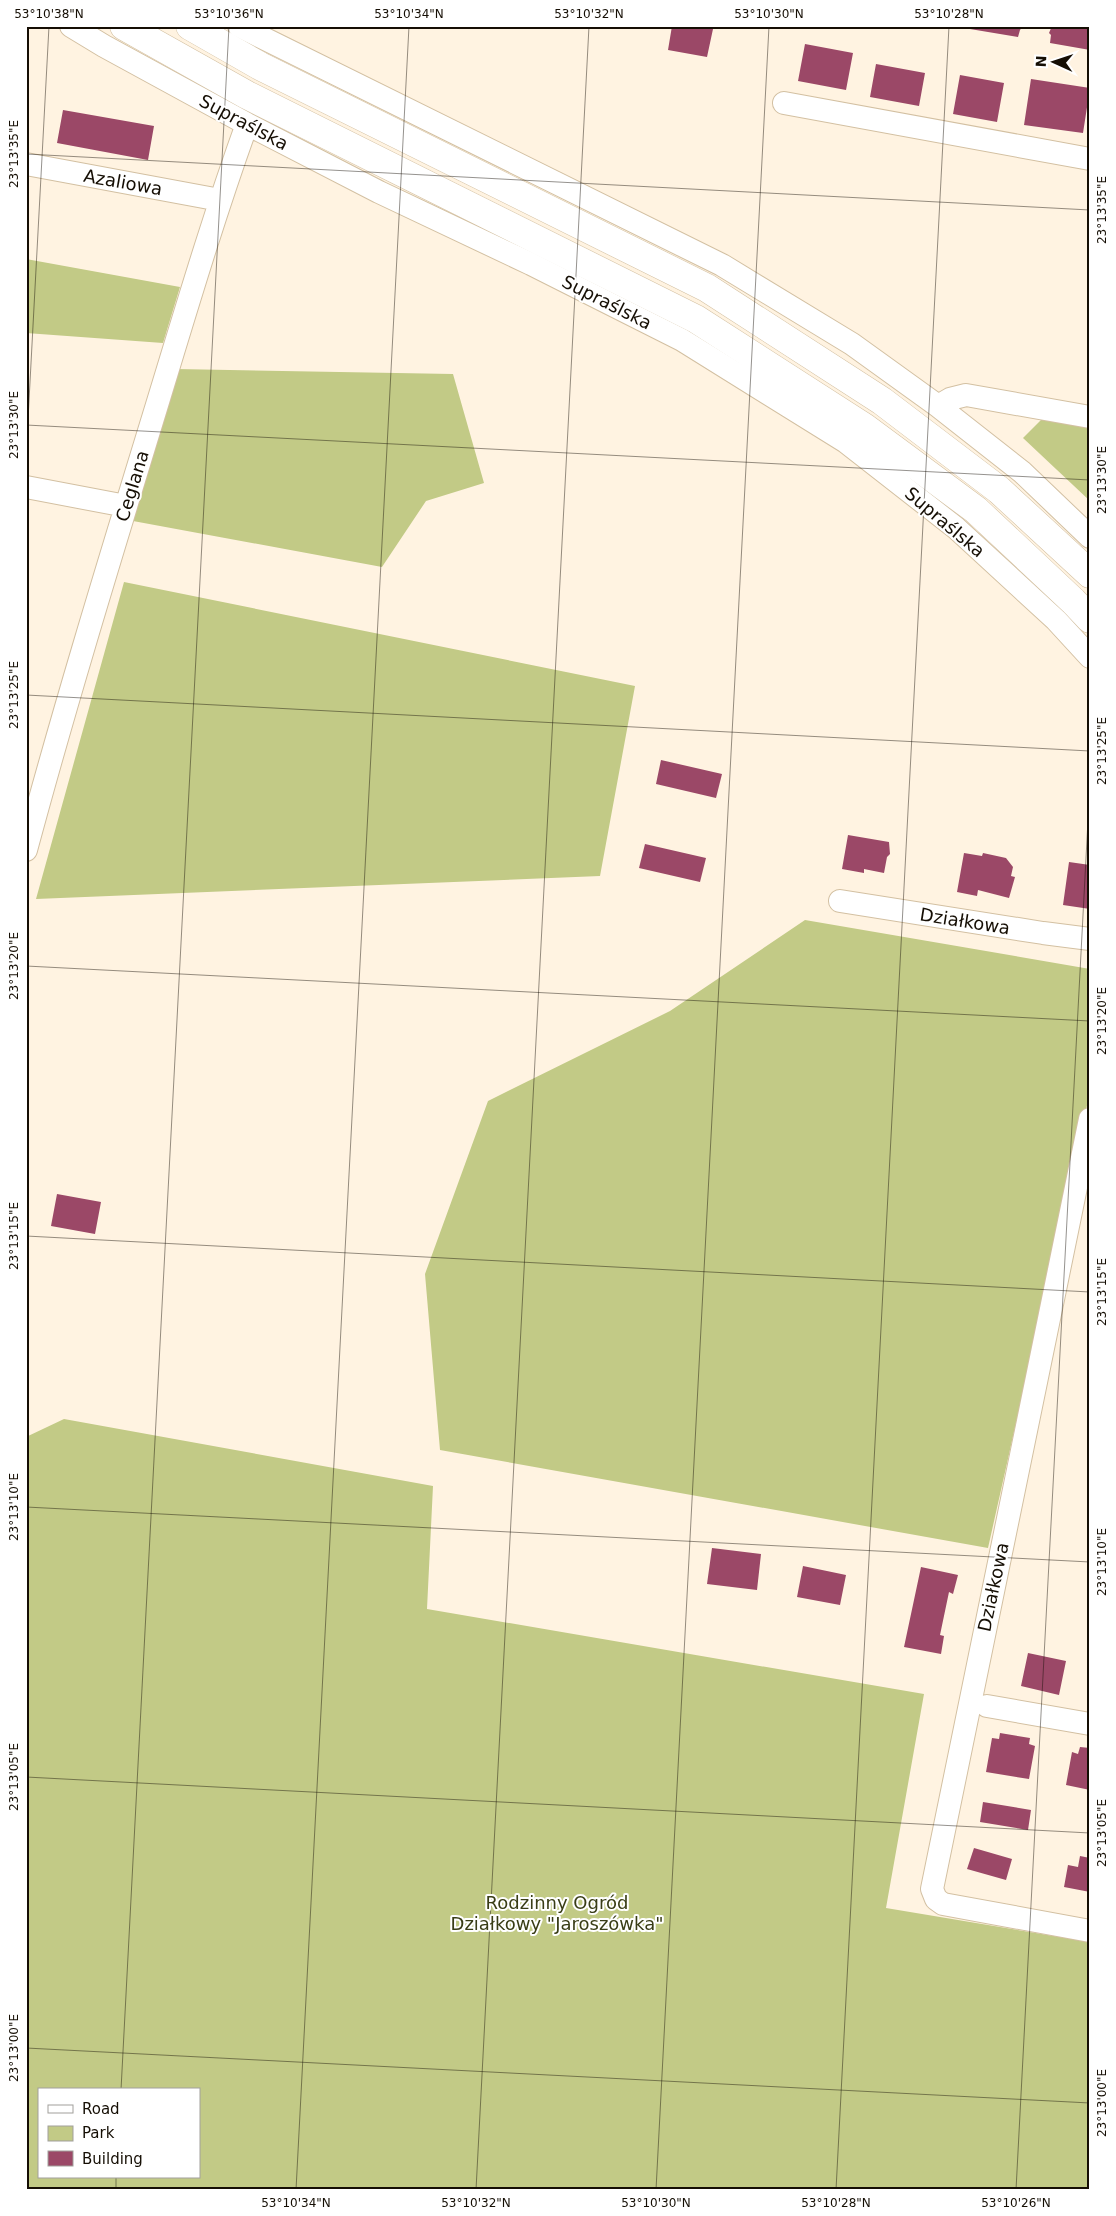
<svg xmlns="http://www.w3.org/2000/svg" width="1116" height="2216" font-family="'DejaVu Sans',sans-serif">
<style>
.green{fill:#c2ca86;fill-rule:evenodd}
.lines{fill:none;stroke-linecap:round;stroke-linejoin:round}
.stream{stroke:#2bb5cf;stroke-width:5.5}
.building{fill:#9b4867}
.minor-casing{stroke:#d3c0a2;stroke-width:24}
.secondary-casing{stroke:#d3c0a2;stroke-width:29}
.minor{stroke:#fff;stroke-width:22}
.secondary{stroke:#fff;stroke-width:28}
.ticks{fill:none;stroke:#150e04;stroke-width:1;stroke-opacity:0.45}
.labels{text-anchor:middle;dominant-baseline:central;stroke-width:4;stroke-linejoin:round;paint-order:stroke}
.street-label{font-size:18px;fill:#150e04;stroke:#fff}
.park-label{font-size:18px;fill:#393d16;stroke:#fff}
.neatline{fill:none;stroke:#150e04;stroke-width:2}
.ticks-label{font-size:12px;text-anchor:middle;fill:#150e04}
</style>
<rect width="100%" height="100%" fill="#fff3e1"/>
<!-- green -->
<path class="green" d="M 26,259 L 180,287 L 163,343 L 26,333 Z
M 176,369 L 453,374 L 484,483 L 426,501 L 382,567 L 133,521 Z
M 1042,419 L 1090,427 L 1090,501 L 1023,438 Z
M 124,582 L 635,686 L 600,876 L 36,899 Z
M 805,920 L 1090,969 L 1090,1092 L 988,1548 L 440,1450 L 425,1274 L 488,1101 L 670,1011 Z
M 64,1419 L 433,1486 L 427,1609 L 924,1694 L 886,1908 L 1090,1942 L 1090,2190 L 26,2190 L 26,1437 ZM 39,2090 L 199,2090 L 199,2177 L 39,2177 Z"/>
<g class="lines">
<!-- stream -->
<path class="stream" d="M 26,27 L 27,26"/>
</g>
<!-- building -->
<path class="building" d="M 672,26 L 698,26 L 713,29 L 707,57 L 668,50 Z
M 971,26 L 1023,26 L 1020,30 L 1018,37 L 970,29 Z
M 1052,26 L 1090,26 L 1090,50 L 1050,43 L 1051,35 L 1049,33 Z
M 805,44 L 853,53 L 846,90 L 798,81 Z
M 876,64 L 925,73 L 919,106 L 870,97 Z
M 960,75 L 1004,83 L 997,122 L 953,114 Z
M 1031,79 L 1090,88 L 1083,133 L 1024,125 Z
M 63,110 L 154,126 L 148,160 L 57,143 Z
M 661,760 L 722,774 L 716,798 L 656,784 Z
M 848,835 L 889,842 L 890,854 L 887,857 L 884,873 L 864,869 L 864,873 L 842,869 Z
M 645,844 L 706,858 L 700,882 L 639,868 Z
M 964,853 L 982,856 L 983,853 L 1006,858 L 1013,867 L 1011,876 L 1015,877 L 1009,898 L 978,890 L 977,896 L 957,892 Z
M 1069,862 L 1090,865 L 1090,909 L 1063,905 Z
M 57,1194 L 101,1202 L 95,1234 L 51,1226 Z
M 712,1548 L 761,1554 L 757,1590 L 707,1584 Z
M 803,1566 L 846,1575 L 840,1605 L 797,1597 Z
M 921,1567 L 958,1575 L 953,1594 L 949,1592 L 940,1635 L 944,1636 L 941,1654 L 904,1647 Z
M 1028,1653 L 1066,1661 L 1059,1695 L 1021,1686 Z
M 1000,1733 L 1030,1738 L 1029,1744 L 1035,1746 L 1029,1779 L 986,1772 L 992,1738 L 999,1739 Z
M 1080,1747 L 1090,1748 L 1090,1790 L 1066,1785 L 1072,1752 L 1078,1754 Z
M 983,1802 L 1031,1810 L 1028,1830 L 980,1822 Z
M 974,1848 L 1012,1859 L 1006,1880 L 967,1869 Z
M 1080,1856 L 1090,1858 L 1090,1892 L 1064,1887 L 1068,1865 L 1078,1867 Z"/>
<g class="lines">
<!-- minor casing -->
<g class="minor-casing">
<path id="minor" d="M 71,26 L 104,46 L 247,124 L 379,192 L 531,264 L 682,340 L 846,442 L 956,528 L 1056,620 L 1090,657
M 239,26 L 722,265 L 852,344 L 938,406 L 1022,472 L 1090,537
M 784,103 L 1090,159
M 26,164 L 220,200
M 938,406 L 950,399 L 966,395 L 1090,417
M 26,487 L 126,506
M 26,850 C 65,705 109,562 153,418 C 183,320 212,221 247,124
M 840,901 L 1043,933 L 1090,939
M 1090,1119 L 932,1889 L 936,1899 L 943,1904 L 1090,1931
M 987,1706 L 1090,1724"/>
</g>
<!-- secondary casing -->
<g class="secondary-casing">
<path id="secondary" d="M 124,26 L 247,95 L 696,319 L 864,427 L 976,510 L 1073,601 L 1090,619
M 190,26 L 260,66 L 707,288 L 882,401 L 999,490 L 1090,574"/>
</g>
<!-- minor -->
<use href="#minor" class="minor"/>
<!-- secondary -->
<use href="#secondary" class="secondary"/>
</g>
<!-- ticks -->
<path class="ticks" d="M 26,154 L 1090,210M 26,425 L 1090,480M 26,457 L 49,26M 26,695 L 1090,751M 26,966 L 1090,1021M 26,1236 L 1090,1292M 26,1507 L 1090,1562M 26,1777 L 1090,1833M 26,2048 L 1090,2103M 121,2090 L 229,26M 116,2190 L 116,2177M 296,2190 L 409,26M 476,2190 L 589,26M 656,2190 L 769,26M 836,2190 L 949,26M 1016,2190 L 1090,782"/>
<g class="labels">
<!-- street labels -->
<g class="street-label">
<text transform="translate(244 122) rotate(28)">Supraślska</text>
<text transform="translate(123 182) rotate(10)">Azaliowa</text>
<text transform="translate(607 302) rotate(27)">Supraślska</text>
<text transform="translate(132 486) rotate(-73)">Ceglana</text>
<text transform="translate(945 522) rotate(40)">Supraślska</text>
<text transform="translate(965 921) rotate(9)">Działkowa</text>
<text transform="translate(993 1587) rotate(-78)">Działkowa</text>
</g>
<!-- park labels -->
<g class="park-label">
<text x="557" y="1902">Rodzinny Ogród<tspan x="557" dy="21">Działkowy "Jaroszówka"</tspan></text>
</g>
</g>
<!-- border -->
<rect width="1116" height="2216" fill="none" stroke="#ffffff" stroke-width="55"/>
<!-- legend -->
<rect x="38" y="2088" width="162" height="90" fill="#ffffff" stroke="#a19f9b"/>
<rect x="48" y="2105" width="25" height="8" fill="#ffffff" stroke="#a19f9b"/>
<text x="82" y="2114" font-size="15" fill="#150e04">Road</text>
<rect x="48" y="2126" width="25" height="15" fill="#c2ca86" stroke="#a19f9b"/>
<text x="82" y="2138" font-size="15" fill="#150e04">Park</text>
<rect x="48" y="2151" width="25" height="15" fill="#9b4867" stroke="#a19f9b"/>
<text x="82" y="2164" font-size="15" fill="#150e04">Building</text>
<!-- north arrow -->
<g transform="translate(1054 62) rotate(273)" stroke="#ffffff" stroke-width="4" paint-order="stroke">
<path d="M0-4L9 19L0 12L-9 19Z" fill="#150e04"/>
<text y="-8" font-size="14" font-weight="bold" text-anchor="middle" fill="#150e04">N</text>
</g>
<rect x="28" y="28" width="1060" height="2160" class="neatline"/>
<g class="ticks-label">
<text x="49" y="18">53°10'38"N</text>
<text x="229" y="18">53°10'36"N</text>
<text x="409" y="18">53°10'34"N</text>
<text x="589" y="18">53°10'32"N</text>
<text x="769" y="18">53°10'30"N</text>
<text x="949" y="18">53°10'28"N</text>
<text transform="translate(14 154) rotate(-90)" y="4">23°13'35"E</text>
<text transform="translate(1102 210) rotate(-90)" y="4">23°13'35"E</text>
<text transform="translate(14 425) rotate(-90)" y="4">23°13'30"E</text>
<text transform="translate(1102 480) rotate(-90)" y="4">23°13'30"E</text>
<text transform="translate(14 695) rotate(-90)" y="4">23°13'25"E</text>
<text transform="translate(1102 751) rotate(-90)" y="4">23°13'25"E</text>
<text transform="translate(14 966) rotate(-90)" y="4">23°13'20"E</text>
<text transform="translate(1102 1021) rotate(-90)" y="4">23°13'20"E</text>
<text transform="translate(14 1236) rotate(-90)" y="4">23°13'15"E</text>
<text transform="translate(1102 1292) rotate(-90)" y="4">23°13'15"E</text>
<text transform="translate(14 1507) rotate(-90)" y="4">23°13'10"E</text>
<text transform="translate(1102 1562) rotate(-90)" y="4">23°13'10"E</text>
<text transform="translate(14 1777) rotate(-90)" y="4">23°13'05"E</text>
<text transform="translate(1102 1833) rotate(-90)" y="4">23°13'05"E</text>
<text transform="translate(14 2048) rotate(-90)" y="4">23°13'00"E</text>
<text transform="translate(1102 2103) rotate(-90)" y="4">23°13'00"E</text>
<text x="296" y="2207">53°10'34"N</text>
<text x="476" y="2207">53°10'32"N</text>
<text x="656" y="2207">53°10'30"N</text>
<text x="836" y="2207">53°10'28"N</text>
<text x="1016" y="2207">53°10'26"N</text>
</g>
</svg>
